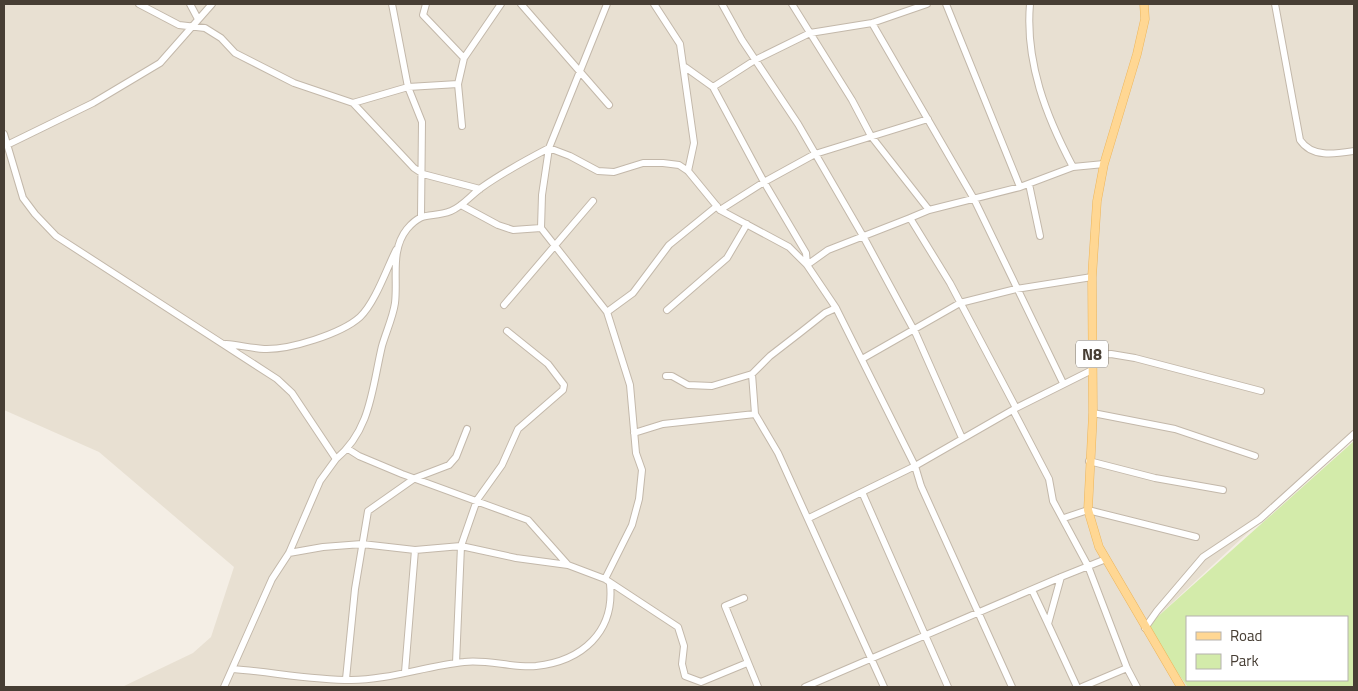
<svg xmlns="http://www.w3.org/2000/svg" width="1358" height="691" font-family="'Titillium Web',sans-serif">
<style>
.residential{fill:#e8e0d2}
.green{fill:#d3ebaa;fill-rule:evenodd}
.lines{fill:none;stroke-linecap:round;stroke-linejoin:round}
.minor-casing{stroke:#c3b8aa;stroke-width:8}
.major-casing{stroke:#edb55a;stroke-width:9}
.minor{stroke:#fff;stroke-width:6}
.major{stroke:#ffd793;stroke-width:8}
.labels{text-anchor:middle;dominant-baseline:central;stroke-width:5;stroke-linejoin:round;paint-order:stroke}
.shield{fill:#fff;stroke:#7e7871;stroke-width:1}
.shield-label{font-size:16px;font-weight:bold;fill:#473e34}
</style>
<rect width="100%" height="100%" fill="#f4eee5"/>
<!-- residential -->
<path class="residential" d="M 4,4 L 1354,4 L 1354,434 L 1158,616 L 1190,687 L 122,687 L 193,653 L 211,637 L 234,567 L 99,452 L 4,410 Z"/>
<!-- green -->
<path class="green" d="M 1354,441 L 1354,687 L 1188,687 L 1145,628 ZM 1187,617 L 1347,617 L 1347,680 L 1187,680 Z"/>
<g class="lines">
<!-- minor casing -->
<g class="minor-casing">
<path id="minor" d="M 139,4 L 179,25 L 205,28 L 221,38 L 235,53 L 294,83 L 353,103 L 414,168 L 423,174 L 480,189
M 190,4 L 198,19
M 392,4 L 408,87 L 422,122 L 421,216
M 426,4 L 423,15 L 464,58
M 521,4 L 609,105
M 654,4 L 680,44 L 694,143 L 688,171
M 722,4 L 742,40 L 798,124 L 863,236 L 916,334 L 962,438
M 792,4 L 852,100 L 871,136 L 929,210
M 946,4 L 1020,187
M 1030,4 C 1025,62 1046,116 1073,167
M 1275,4 L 1300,140 C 1312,158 1335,154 1354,151
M 872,23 L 974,199 L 1063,383
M 685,67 L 713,87 L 764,182 L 806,253 L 807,265
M 713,87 L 755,60 L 810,33 L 872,23 L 927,4
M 353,103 L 408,87 L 458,84
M 462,126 L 458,84 L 464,58 L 501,4
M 4,134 L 23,198 L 35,214 L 56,236 L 277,379 L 292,393 L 336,459 L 320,481 L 289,553 L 272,579 L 224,687
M 7,145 L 93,103 L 160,63 L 212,4
M 1029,184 L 1040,236
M 461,205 L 498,225 L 513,230 L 541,228
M 720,210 L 764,182 L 815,154 L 928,119
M 910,218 L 929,210 L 1020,187 L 1073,167 L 1104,164
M 807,265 L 828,250 L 910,218 L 950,283 L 1016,408
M 504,305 L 593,201
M 667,310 L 727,258 L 747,224
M 607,312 L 633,293 L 669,245 L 717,206
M 226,344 C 238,345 251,348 264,349 C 289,350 341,334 360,317 C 375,303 387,268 396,250
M 1092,355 L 1111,354 L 1135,358 L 1261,391
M 862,359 L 960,303 L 1016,289 L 1092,277
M 752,374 L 755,414 L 778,453 L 884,687
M 666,376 L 672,376 L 688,385 L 712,386 L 752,374 L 770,356 L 801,332 L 825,313 L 836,308
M 1013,410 L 1049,479 L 1053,501 L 1088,566 L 1127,668 L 1137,687
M 1093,413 L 1175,429 L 1255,456
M 634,433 L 663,424 L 755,414
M 348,449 L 359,456 L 402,474 L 528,520 L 568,565 L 605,579 L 678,627 L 684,646 L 682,664 L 685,676 L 701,682 L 747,663
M 336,459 C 371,430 372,388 382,346 C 386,332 393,317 395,303 C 398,279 390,250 407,229 C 424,209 431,219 451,211 C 463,206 470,196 481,188 C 502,173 526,160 549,148 L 570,156 L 598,171 L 614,172 L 643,163 L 663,163 L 679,165 L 688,171 L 720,210 L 789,247 L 807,265 L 836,308 L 915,466 L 1016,408 L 1092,370
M 1089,461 L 1155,478 L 1223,490
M 862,492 L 948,687
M 809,518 L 915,466 L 921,486 L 1012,687
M 1064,518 L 1088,510 L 1196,537
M 289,553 L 323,547 L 362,544 L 415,550 L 461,546 L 516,558 L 568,565
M 1061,577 L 1048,624 L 1077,687
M 605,579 L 632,525 L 639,499 L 642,470 L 636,453 L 630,385 L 607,312 L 541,228 L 542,195 L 549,148 L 607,4
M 1032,590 L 1048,624
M 744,598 L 725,606 L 758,687
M 1145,628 L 1157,611 L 1203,557 L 1260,519 L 1354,434
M 456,663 L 461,546 L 477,500 L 502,465 L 518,429 L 563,390 L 564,385 L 548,364 L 507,331
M 233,669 C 272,672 312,680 351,680 C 388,680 426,666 464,662 C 487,659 512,668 536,666 C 582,661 615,632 610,584
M 405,672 L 415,550
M 346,679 L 355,589 L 368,511 L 415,478 L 449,465 L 456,457 L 467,429
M 805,687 L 1061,577 L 1106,559
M 1082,687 L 1127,668"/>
</g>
<!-- major casing -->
<g class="major-casing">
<path id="major" d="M 1144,4 L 1145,19 L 1137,54 L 1104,164 L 1097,201 L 1092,277 L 1093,413 L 1088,510 L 1099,547 L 1181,687"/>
</g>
<!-- minor -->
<use href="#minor" class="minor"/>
<!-- major -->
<use href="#major" class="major"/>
</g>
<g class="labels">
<!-- shield labels -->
<rect class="shield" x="1076" y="340.5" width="32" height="27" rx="4"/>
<g class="shield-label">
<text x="1092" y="354">N8</text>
</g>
</g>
<!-- border -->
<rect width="1358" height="691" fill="none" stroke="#473e34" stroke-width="10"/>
<!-- legend -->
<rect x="1186" y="616" width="162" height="65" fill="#ffffff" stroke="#b5b2ae"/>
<rect x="1196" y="632" width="25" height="8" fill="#ffd793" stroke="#b5b2ae"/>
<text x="1230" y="641" font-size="15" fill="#473e34">Road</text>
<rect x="1196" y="654" width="25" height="15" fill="#d3ebaa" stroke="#b5b2ae"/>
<text x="1230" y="666" font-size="15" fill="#473e34">Park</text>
</svg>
